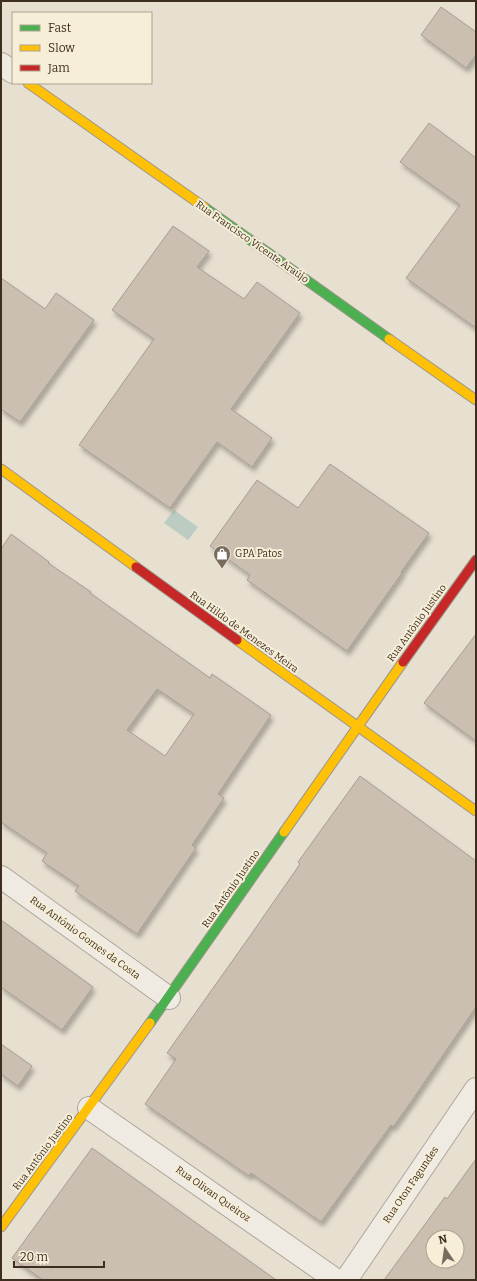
<svg xmlns="http://www.w3.org/2000/svg" width="477" height="1281" font-family="Bitter,serif">
<style>
.water{fill:#bcccc2}
.building{fill:#cbbfb2;stroke:#a89c90;fill-rule:evenodd;filter:url(#shadow)}
.lines{fill:none;stroke-linecap:round;stroke-linejoin:round}
.street-casing{stroke:#ada599;stroke-width:24}
.fast-casing{stroke:#9c958a;stroke-width:11}
.slow-casing{stroke:#9c958a;stroke-width:11}
.jam-casing{stroke:#9c958a;stroke-width:11}
.street{stroke:#efebe3;stroke-width:22}
.fast{stroke:#4caf50;stroke-width:9}
.slow{stroke:#ffc107;stroke-width:9}
.jam{stroke:#c62828;stroke-width:9}
.labels{text-anchor:middle;dominant-baseline:central;stroke-width:4;stroke-linejoin:round;paint-order:stroke}
.street-label{font-size:10px;fill:#3d2e20;stroke:#f7eed8}
.poi-label{font-size:10px;fill:#3d2e20;stroke:#f7eed8;text-anchor:start}
</style>
<defs>
<filter id="shadow"><feDropShadow dx="2.5" dy="4.5" stdDeviation="2" flood-color="#0004"/></filter>
</defs>
<rect width="100%" height="100%" fill="#e7e0d1"/>
<!-- water -->
<path class="water" d="M 174,510 L 198,527 L 188,540 L 164,523 Z"/>
<!-- building -->
<path class="building" d="M 441,7 L 476,32 L 476,55 L 466,68 L 421,35 Z
M 429,123 L 476,158 L 476,328 L 406,278 L 460,205 L 400,162 Z
M 173,226 L 209,251 L 197,267 L 244,299 L 257,282 L 300,313 L 231,409 L 272,438 L 252,467 L 217,442 L 170,508 L 79,445 L 154,339 L 112,310 Z
M 1,278 L 45,309 L 56,293 L 94,320 L 20,422 L 1,409 Z
M 330,464 L 429,533 L 401,572 L 402,573 L 347,651 L 247,580 L 250,575 L 210,546 L 257,480 L 298,508 Z
M 11,534 L 49,562 L 48,563 L 91,592 L 90,593 L 210,678 L 212,674 L 271,715 L 218,794 L 224,798 L 192,845 L 196,848 L 137,934 L 75,891 L 79,886 L 42,861 L 47,853 L 1,822 L 1,549 ZM 157,689 L 194,714 L 165,756 L 127,730 Z
M 476,634 L 476,741 L 424,703 Z
M 360,776 L 476,861 L 476,1007 L 411,1102 L 393,1127 L 391,1125 L 321,1222 L 251,1173 L 249,1176 L 145,1104 L 176,1059 L 167,1053 L 250,936 L 300,864 L 298,862 Z
M 1,920 L 93,987 L 62,1030 L 1,987 Z
M 1,1044 L 32,1066 L 18,1086 L 1,1074 Z
M 92,1148 L 192,1220 L 276,1280 L 43,1280 L 12,1258 Z
M 476,1159 L 476,1280 L 384,1280 L 445,1197 L 447,1199 ZM 433,1237 L 457,1237 L 457,1261 L 433,1261 Z"/>
<g class="lines">
<!-- street casing -->
<g class="street-casing">
<path id="street" d="M 1,64 L 13,72
M 1,877 L 169,998
M 89,1108 L 336,1280
M 346,1280 L 476,1089"/>
</g>
<!-- fast casing -->
<g class="fast-casing">
<path id="fast" d="M 204,207 L 389,339
M 150,1023 L 284,832"/>
</g>
<!-- slow casing -->
<g class="slow-casing">
<path id="slow" d="M 28,83 L 204,207
M 389,339 L 476,400
M 1,469 L 136,567
M 237,640 L 476,811
M 284,832 L 403,662
M 1,1227 L 150,1023"/>
</g>
<!-- jam casing -->
<g class="jam-casing">
<path id="jam" d="M 136,567 L 237,640
M 403,662 L 476,560"/>
</g>
<!-- street -->
<use href="#street" class="street"/>
<!-- fast -->
<use href="#fast" class="fast"/>
<!-- slow -->
<use href="#slow" class="slow"/>
<!-- jam -->
<use href="#jam" class="jam"/>
</g>
<!-- icons -->
<defs>
<g id="shop-pin" transform="scale(0.9)"><path d="M0 17L-7.5 6A9.5 9.5 0 1 1 7.5 6Z" fill="#786c5e" stroke="#f7eed8"/><path d="M-5-2.5h2.3a2.7 3.5 0 0 1 5.4 0H5L5.5 6h-11ZM-1.5-2.5h3a1.5 2.3 0 0 0-3 0Z" fill="#fff"/></g>
</defs>
<g fill-rule="evenodd">
<use href="#shop-pin" x="222" y="554"/>
</g>
<g class="labels">
<!-- street labels -->
<g class="street-label">
<text transform="translate(252 242) rotate(35)">Rua Francisco Vicente Araújo</text>
<text transform="translate(417 623) rotate(-54)">Rua Antônio Justino</text>
<text transform="translate(244 632) rotate(36)">Rua Hildo de Menezes Meira</text>
<text transform="translate(231 889) rotate(-55)">Rua Antônio Justino</text>
<text transform="translate(85 938) rotate(36)">Rua António Gomes da Costa</text>
<text transform="translate(43 1152) rotate(-53)">Rua Antônio Justino</text>
<text transform="translate(411 1185) rotate(-56)">Rua Oton Fagundes</text>
<text transform="translate(213 1194) rotate(35)">Rua Olivan Queiroz</text>
</g>
<!-- poi labels -->
<g class="poi-label">
<text x="235" y="554">GPA Patos</text>
</g>
</g>
<!-- border -->
<rect width="477" height="1281" fill="none" stroke="#3d2e20" stroke-width="4"/>
<!-- legend -->
<rect x="12" y="12" width="140" height="72" fill="#f7eed8" stroke="#ada18e"/>
<rect x="20" y="25" width="20" height="6" fill="#4caf50" stroke="#ada18e"/>
<text x="48" y="32" font-size="12" fill="#3d2e20">Fast</text>
<rect x="20" y="45" width="20" height="6" fill="#ffc107" stroke="#ada18e"/>
<text x="48" y="52" font-size="12" fill="#3d2e20">Slow</text>
<rect x="20" y="65" width="20" height="6" fill="#c62828" stroke="#ada18e"/>
<text x="48" y="72" font-size="12" fill="#3d2e20">Jam</text>
<!-- north arrow -->
<g transform="translate(445 1249) rotate(347)"><circle r="19" fill="#f7eed8" stroke="#ada18e"/>
<path d="M0-3L7 15L0 10L-7 15Z" fill="#786c5e"/>
<text y="-6" font-size="11" font-weight="bold" text-anchor="middle" fill="#3d2e20">N</text>
</g>
<!-- scale -->
<path d="M14 1261v6h90v-6" fill="none" stroke="#3d2e20" stroke-width="2"/>
<text x="20" y="1261" font-size="12" fill="#3d2e20" stroke="#f7eed8" stroke-width="3" paint-order="stroke">20 m</text>
</svg>
